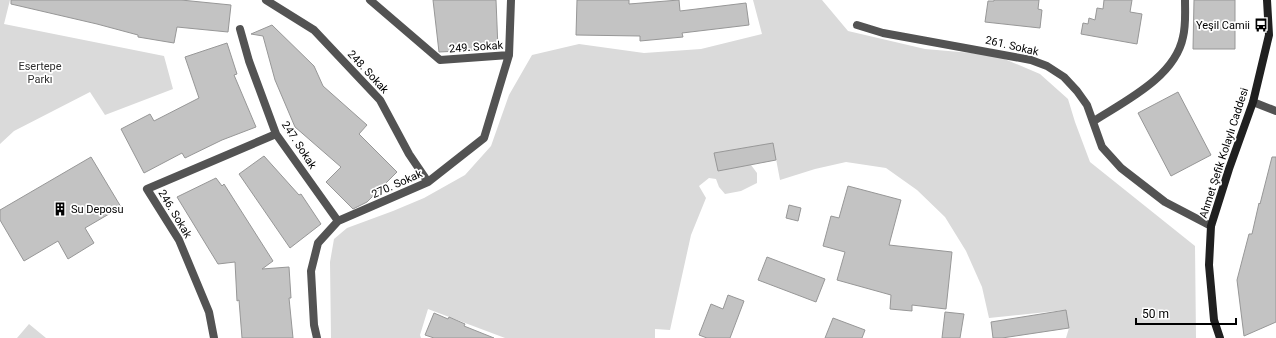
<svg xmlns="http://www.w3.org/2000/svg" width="1276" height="338" font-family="Roboto,sans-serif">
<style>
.green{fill:#dadada}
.building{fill:#c3c3c3;stroke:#979797}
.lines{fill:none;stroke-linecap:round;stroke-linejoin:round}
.street{stroke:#535353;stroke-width:8}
.secondary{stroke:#202020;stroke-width:8}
.labels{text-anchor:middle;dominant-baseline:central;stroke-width:3.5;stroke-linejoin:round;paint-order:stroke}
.poi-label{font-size:11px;fill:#000;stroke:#fff;text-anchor:end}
.street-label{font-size:11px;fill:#000;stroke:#fff}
.park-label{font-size:11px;fill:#313131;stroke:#fff}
</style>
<rect width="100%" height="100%" fill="#fff"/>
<!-- green -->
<path class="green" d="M 0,0 L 10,0 L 4,24 L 164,56 L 173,89 L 105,115 L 90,92 L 14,131 L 0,144 Z
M 753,0 L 822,0 L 848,31 L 925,49 L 995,55 L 1040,74 L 1068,99 L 1075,122 L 1090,162 L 1195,246 L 1196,338 L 1066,338 L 1069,328 L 1066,310 L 989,318 L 982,287 L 966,251 L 945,217 L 917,190 L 886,168 L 846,162 L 815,169 L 780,180 L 773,143 L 715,153 L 751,165 L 757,173 L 757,183 L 741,191 L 725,194 L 719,187 L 716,179 L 709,178 L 699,186 L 706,198 L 691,235 L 670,330 L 655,329 L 655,338 L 505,338 L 428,309 L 420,335 L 421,338 L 331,338 L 330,262 L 334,239 L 347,228 L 393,211 L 424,198 L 465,175 L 491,146 L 509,95 L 532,55 L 579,44 L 644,53 L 701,49 L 762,34 Z
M 29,324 L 46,338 L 17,338 Z"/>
<!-- building -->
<path class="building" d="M 11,0 L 181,0 L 231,5 L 228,32 L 177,27 L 174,43 L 138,37 L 138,35 L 97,24 L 11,4 Z
M 433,0 L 496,0 L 498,49 L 439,52 Z
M 577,0 L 629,0 L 629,4 L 679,0 L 680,11 L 746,3 L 749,25 L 682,33 L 683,37 L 640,41 L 640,36 L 576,35 Z
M 994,0 L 1039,0 L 1038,9 L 1042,10 L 1040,28 L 985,22 L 988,1 L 994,1 Z
M 1104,0 L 1132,0 L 1130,12 L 1142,14 L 1137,44 L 1081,34 L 1083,23 L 1088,24 L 1089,18 L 1095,20 L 1097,8 L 1103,9 Z
M 1194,0 L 1235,0 L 1235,49 L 1193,49 Z
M 272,25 L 314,66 L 323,86 L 367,125 L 359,134 L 397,172 L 367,202 L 353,209 L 326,182 L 341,167 L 295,127 L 275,80 L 263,36 L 251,34 Z
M 227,43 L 237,74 L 234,75 L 256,127 L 222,140 L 185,158 L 182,153 L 144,173 L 121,129 L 150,114 L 154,121 L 199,98 L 185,57 Z
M 1178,92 L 1211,155 L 1171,176 L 1138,113 Z
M 773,143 L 776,160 L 718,171 L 714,153 Z
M 264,156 L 299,195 L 301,194 L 321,224 L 290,248 L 239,174 Z
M 91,157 L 121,207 L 85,228 L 94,243 L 68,259 L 58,241 L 24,261 L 0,220 L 0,210 Z
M 1272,157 L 1276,157 L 1276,322 L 1244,336 L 1237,280 L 1249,234 L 1252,234 L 1259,203 L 1260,204 Z
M 216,178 L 222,186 L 224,184 L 273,261 L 262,269 L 289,267 L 291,298 L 289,298 L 293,338 L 242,338 L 239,300 L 237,301 L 235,262 L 218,264 L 177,197 Z
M 848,186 L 901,200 L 889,245 L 952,252 L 946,309 L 912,305 L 912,311 L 890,309 L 891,295 L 837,280 L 845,252 L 823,246 L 831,216 L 839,218 Z
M 789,205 L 801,208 L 798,221 L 786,218 Z
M 767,257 L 825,279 L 816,302 L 758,280 Z
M 728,295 L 744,301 L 730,338 L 707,338 L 699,335 L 711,304 L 723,309 Z
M 1066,310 L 1069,328 L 1002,338 L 993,338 L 991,322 Z
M 945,312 L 964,314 L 960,338 L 942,338 Z
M 434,313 L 448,319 L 449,317 L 465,324 L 464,326 L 494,338 L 434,338 L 425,335 Z
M 833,318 L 865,330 L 862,338 L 825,338 Z"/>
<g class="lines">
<!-- street -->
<path class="street" d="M 266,0 L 314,30 L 380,100 L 409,154 L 428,182
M 370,0 L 440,60 L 509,55
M 857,25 L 883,33 L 1031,60 L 1047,66 L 1064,77 L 1077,91 L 1087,105 L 1102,147 L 1121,168 L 1165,202 L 1211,226
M 240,29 L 249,61 L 276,134 L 338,221
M 1253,102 L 1276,111
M 1094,121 C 1125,101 1175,77 1183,37 C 1186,25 1185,12 1185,0
M 214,338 L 209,312 L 179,240 L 147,189 L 276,134
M 317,338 L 314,325 L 311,271 L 318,243 L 338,221 L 428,182 L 484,138 L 509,55 L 511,0"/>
<!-- secondary -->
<path class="secondary" d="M 1220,338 L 1214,320 L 1209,265 L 1211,226 L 1229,169 L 1253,102 L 1269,35 L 1267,0"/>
</g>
<!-- icons -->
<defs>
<g id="bus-bare" transform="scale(1.08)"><path d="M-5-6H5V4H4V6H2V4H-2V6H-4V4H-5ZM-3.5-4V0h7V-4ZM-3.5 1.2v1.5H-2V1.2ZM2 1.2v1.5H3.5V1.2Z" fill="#000" stroke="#fff" stroke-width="2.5" paint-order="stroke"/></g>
<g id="building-bare" transform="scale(1.08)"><path d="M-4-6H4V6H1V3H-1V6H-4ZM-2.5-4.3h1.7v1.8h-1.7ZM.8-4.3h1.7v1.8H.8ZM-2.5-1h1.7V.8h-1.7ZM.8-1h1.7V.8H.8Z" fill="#000" stroke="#fff" stroke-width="2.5" paint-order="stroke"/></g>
</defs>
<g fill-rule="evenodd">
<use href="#bus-bare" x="1261" y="25"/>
<use href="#building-bare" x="60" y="209"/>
</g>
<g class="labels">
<!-- poi labels -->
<g class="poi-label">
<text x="1250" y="25">Yeşil Camii</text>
<text x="71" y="209" text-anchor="start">Su Deposu</text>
</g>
<!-- street labels -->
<g class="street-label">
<text transform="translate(1012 46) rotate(13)">261. Sokak</text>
<text transform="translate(476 47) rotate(-4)">249. Sokak</text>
<text transform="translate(368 72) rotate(47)">248. Sokak</text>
<text transform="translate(299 145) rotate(57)">247. Sokak</text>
<text transform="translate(1224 153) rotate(-72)">Ahmet Şefik Kolaylı Caddesi</text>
<text transform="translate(397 184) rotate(-24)">270. Sokak</text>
<text transform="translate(175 214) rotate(59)">246. Sokak</text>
</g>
<!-- park labels -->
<g class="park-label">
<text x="40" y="66">Esertepe<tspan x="40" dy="13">Parkı</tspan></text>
</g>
</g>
<!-- scale -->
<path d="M1136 318v6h100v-6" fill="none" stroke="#000000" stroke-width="2"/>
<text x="1142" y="318" font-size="12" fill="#000000" stroke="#ffffff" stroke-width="3" paint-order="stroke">50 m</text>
</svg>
